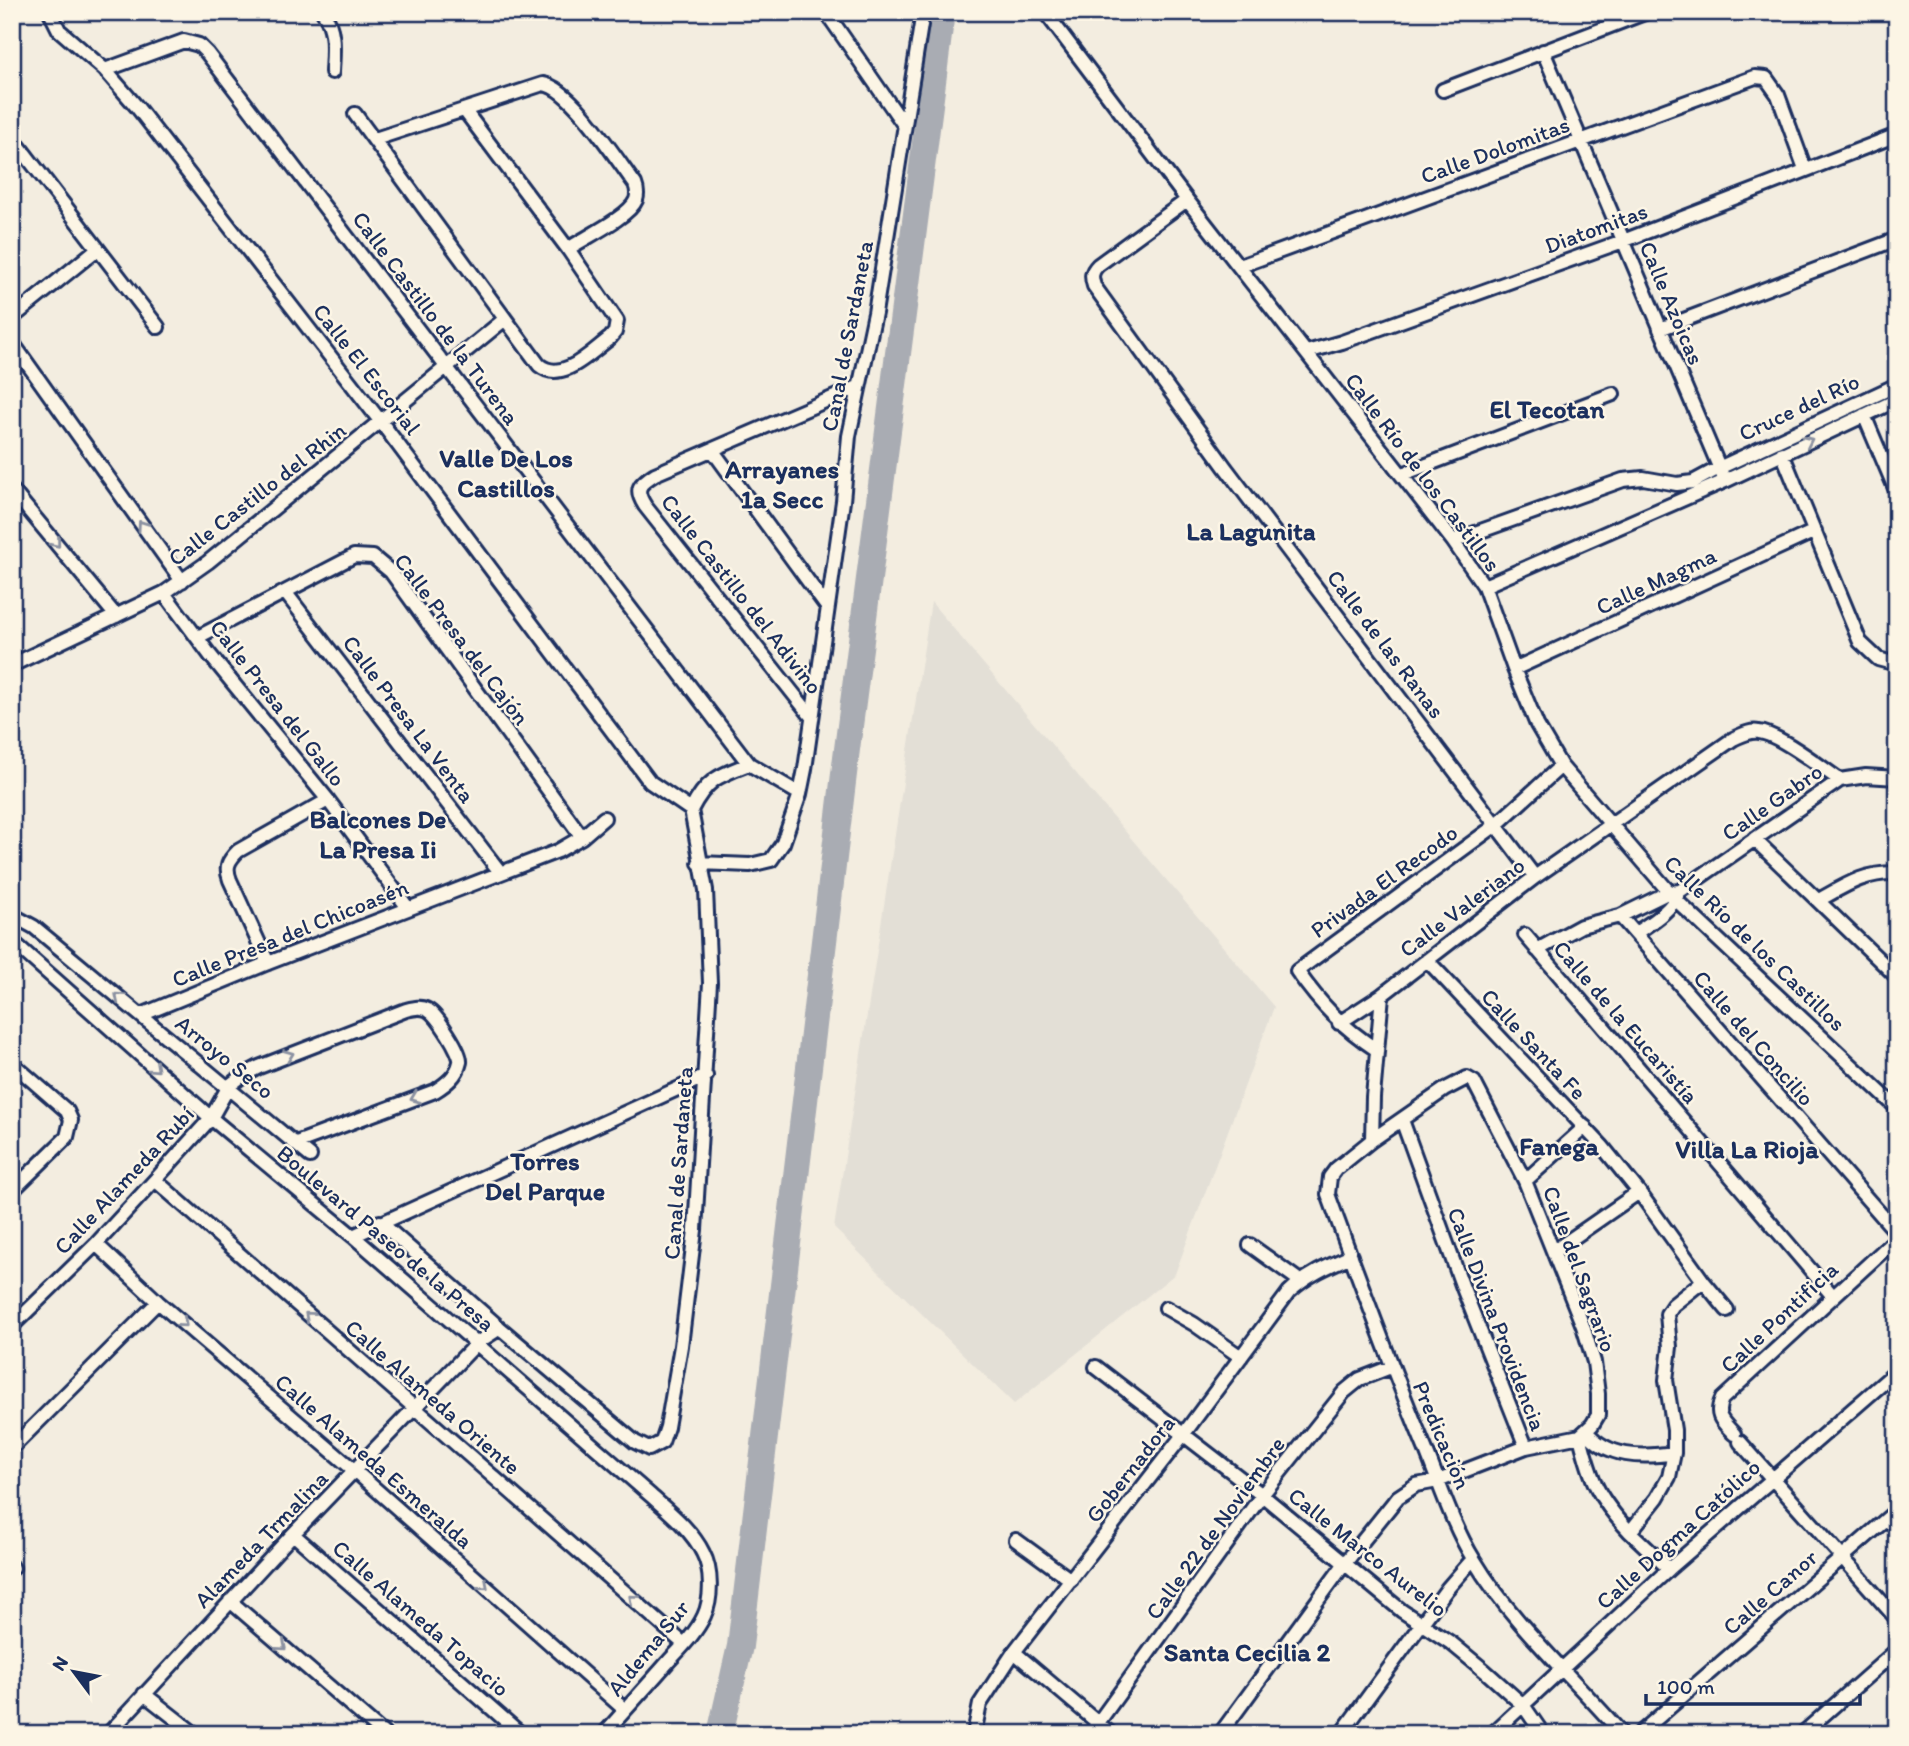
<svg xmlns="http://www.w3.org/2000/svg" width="1909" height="1746" font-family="Itim,sans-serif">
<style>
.built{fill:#e3dfd6}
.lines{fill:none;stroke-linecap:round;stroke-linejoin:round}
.river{stroke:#a9acb3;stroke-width:26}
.minor-casing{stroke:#1b2f5e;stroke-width:18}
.minor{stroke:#fcf5e5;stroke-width:12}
.oneway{stroke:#8c92a2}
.labels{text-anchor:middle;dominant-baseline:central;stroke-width:5;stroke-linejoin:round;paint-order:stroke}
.street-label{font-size:23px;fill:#1b2f5e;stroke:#fcf5e5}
.quarter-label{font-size:26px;font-weight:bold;fill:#1b2f5e;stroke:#fcf5e5}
</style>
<rect width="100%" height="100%" fill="#f3ede0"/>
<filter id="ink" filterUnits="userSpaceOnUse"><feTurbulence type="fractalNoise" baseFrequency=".0143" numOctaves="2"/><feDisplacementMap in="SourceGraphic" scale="14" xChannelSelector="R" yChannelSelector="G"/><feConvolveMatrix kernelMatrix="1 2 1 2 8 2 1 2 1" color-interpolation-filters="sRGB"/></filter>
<g filter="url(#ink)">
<!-- built -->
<path class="built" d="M 931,602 L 1274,1007 L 1175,1274 L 1014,1404 L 834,1228 Z"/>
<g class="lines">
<!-- river -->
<path class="river" d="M 720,1734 L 740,1646 L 846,757 L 942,12"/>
<!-- minor casing -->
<g class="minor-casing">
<path id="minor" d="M 50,12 L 59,30 L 105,70 L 137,107 L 381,422 L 650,782 L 691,810 L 706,890 L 710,983 L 695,1230 L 681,1346 L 667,1427 L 662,1442 L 649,1449 L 635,1442 L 500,1328 L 380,1222
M 323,12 C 336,30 333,51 332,72
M 826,12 L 904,125
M 1045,12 L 1187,200 L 1453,541 L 1484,586 L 1514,669 L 1537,725 L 1561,766 L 1676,900 L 1897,1108
M 1543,51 L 1725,481
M 105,70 L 184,41 L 199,45 L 207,53 L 749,764
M 1443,90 L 1647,12
M 355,114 L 539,365 C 562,384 591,352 610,338 L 615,332 L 617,321 L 568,249 L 465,111
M 12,137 L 158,327
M 375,139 L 543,84 C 571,87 617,160 635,184 C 637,189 638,194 636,200 C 629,217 584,238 568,249
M 1187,200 L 1098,265 C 1091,272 1091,277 1094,286 L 1225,467 L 1535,877
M 1240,266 L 1755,77 L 1766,78 L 1778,95 L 1805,169
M 12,318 L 96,250
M 1660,329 L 1897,239
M 12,342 L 182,581
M 1307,352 L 1342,342 L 1623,241 L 1897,135
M 1864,415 L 1897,493
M 713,451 L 827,607
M 1782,453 L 1860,642 L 1878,659 L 1897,664
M 1403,474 L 1613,394
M 12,490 L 116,616
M 1453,541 L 1623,480 L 1643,478 L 1677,484 L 1693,482 L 1719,468 L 1897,385
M 1484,586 L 1725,481 L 1897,400
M 285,592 L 500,872
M 164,593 L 210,655 L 328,800 L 408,908
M 198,637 L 354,556 L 373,557 L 391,572 L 582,837
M 12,665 L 164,593 L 208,562 L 505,319
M 1514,669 L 1815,531
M 811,716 L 645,506 C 634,489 639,484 655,474 L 858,387
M 691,810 C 707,779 718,776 749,764 L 800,794
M 1754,839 L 1897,977
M 699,863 L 750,865 L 771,860 L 783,843 L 800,794 L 805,769 L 843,501 L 849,436 L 875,313 L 923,12
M 1819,900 C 1846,885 1865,872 1897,873
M 12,915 L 34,927 L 310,1156
M 1620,916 L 1897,1233
M 1636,933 C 1650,923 1671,911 1678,894
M 1525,935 L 1832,1295
M 12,941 L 211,1118 L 353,1236 L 649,1494 C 668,1511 692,1530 703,1553 C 712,1570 712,1599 704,1616 C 696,1633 681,1648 668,1662 C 647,1686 625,1710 604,1734
M 1537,950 L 1581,926 L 1620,916 L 1669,892 L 1680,891 L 1840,780 L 1866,776 L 1897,778
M 1427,960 L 1602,1146 L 1639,1192 L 1703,1281 L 1727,1310
M 268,963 L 230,880 C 225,867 228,861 238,851 L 328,800
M 141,1015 L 268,963 L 558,851 L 582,837 L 604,818
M 1339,1023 L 1382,995 L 1535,877 L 1733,739 C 1742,735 1750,730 1759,732 C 1779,734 1822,768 1840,780
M 1377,1050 C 1342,1027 1321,1005 1297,971 L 1496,825 L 1561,766
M 12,1063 L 67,1111 L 71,1120 L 67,1137 L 12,1191
M 1402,1120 L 1463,1288 L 1526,1447
M 1372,1140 L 1373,1097 L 1382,995
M 155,1180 L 684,1644
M 1525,1181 L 1585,1127
M 353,1236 L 706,1076
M 96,1244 L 158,1302 L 355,1471 L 625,1710
M 1250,1245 L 1300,1281
M 1554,1251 L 1639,1192
M 1166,1308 L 1194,1324 L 1241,1357
M 12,1326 L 96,1244 L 155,1180 L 211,1118 L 229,1086 L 242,1076 L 259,1067 L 406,1010 C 414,1008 421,1006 428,1010 C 437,1015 462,1053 460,1062 C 457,1076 446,1084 435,1091 L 296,1143
M 1096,1367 L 1262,1495 L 1402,1611 L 1451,1643 L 1485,1671 L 1523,1705 L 1543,1734
M 1586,1431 C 1607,1458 1642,1458 1674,1453
M 1734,1434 C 1723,1422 1714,1416 1722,1399 L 1897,1238
M 1580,1436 C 1591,1481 1598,1498 1630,1532
M 1740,1442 L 1897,1619
M 12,1448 L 158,1302
M 293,1534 L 521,1734
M 1016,1540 L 1071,1580
M 12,1568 L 13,1568
M 1669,1569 L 1630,1532 L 1657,1498 L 1669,1477 L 1674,1453 L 1674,1430 L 1666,1380 L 1670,1347 L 1667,1314 L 1673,1305 L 1703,1281
M 230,1601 L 384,1734
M 1014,1652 L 1111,1734
M 144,1694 L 195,1734
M 108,1734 L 293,1534 L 477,1343 L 500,1328
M 974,1734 L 980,1704 L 1014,1652 L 1183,1435 L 1289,1292 C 1307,1275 1328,1266 1351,1256
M 1090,1734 L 1262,1495 L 1344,1392 L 1360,1379 L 1391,1367
M 1220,1734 L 1345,1563 L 1398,1497 L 1416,1485 L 1438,1481 L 1526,1447 L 1580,1436 L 1592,1425 L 1598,1415 L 1598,1394 L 1594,1362 L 1583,1326 L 1525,1181 L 1477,1088 L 1474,1082 L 1467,1078 L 1444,1090 L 1372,1140 L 1336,1169 L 1330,1177 L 1328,1194 C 1359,1279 1390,1364 1425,1448 C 1440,1485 1453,1526 1474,1560 C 1513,1625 1573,1677 1622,1734
M 1341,1734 L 1447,1589 L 1473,1559
M 1492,1734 L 1669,1569 L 1897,1371
M 1639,1734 L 1897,1510
M 1802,1734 L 1897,1650"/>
</g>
<!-- minor -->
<use href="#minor" class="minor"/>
</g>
<!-- one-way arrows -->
<defs><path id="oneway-chevron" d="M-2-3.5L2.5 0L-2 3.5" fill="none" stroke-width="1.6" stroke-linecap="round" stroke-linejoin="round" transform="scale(1.75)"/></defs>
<g class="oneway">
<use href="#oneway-chevron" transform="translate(1808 441) rotate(-25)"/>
<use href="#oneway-chevron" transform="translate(142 525) rotate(-125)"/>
<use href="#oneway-chevron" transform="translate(56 543) rotate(51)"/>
<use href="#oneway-chevron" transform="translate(119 997) rotate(-140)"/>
<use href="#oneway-chevron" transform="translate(289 1055) rotate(-21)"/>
<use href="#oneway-chevron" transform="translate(155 1068) rotate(42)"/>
<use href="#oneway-chevron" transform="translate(415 1098) rotate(159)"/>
<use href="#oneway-chevron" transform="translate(309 1316) rotate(-139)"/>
<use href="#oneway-chevron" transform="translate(183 1323) rotate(41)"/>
<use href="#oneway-chevron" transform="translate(484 1585) rotate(41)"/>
<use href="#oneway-chevron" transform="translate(633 1599) rotate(-139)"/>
<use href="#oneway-chevron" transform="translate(282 1646) rotate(41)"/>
</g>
</g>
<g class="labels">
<!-- street labels -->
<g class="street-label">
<text transform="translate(1495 150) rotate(-20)">Calle Dolomitas</text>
<text transform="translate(1596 228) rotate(-20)">Diatomitas</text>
<text transform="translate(1672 303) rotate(67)">Calle Azoicas</text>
<text transform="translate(436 318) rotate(53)">Calle Castillo de la Turena</text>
<text transform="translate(847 336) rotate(-79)">Canal de Sardaneta</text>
<text transform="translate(367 369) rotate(52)">Calle El Escorial</text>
<text transform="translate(1799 407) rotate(-25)">Cruce del Río</text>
<text transform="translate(1423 472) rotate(53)">Calle Río de los Castillos</text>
<text transform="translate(257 494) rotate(-38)">Calle Castillo del Rhin</text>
<text transform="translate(1656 581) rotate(-25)">Calle Magma</text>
<text transform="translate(742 594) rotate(52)">Calle Castillo del Adivino</text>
<text transform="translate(462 639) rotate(53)">Calle Presa del Cajón</text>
<text transform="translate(1386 644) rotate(53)">Calle de las Ranas</text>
<text transform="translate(278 703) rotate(52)">Calle Presa del Gallo</text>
<text transform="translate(409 719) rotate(53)">Calle Presa La Venta</text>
<text transform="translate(1772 802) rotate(-35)">Calle Gabro</text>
<text transform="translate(1384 881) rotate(-36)">Privada El Recodo</text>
<text transform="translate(1462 907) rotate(-37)">Calle Valeriano</text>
<text transform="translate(290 933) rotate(-22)">Calle Presa del Chicoasén</text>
<text transform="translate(1755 943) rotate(44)">Calle Río de los Castillos</text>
<text transform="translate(1626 1022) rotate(49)">Calle de la Eucaristía</text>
<text transform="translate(1754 1038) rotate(49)">Calle del Concilio</text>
<text transform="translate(1534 1044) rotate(47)">Calle Santa Fe</text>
<text transform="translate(225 1057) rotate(39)">Arroyo Seco</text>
<text transform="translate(678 1163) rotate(-86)">Canal de Sardaneta</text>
<text transform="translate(124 1180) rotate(-47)">Calle Alameda Rubí</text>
<text transform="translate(386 1238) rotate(40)">Boulevard Paseo de la Presa</text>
<text transform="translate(1580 1269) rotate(70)">Calle del Sagrario</text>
<text transform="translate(1779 1317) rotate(-43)">Calle Pontificia</text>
<text transform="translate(1497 1319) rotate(69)">Calle Divina Providencia</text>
<text transform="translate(433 1397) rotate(41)">Calle Alameda Oriente</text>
<text transform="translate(1442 1435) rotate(67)">Predicación</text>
<text transform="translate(374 1461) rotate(41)">Calle Alameda Esmeralda</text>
<text transform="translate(1130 1469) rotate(-52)">Gobernadora</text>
<text transform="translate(1215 1528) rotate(-54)">Calle 22 de Noviembre</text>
<text transform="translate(1678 1534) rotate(-42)">Calle Dogma Católico</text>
<text transform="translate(261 1539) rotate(-46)">Alameda Trmalina</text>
<text transform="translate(1368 1552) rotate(38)">Calle Marco Aurelio</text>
<text transform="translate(1770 1592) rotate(-41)">Calle Canor</text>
<text transform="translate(421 1618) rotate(41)">Calle Alameda Topacio</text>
<text transform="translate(648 1648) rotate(-51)">Aldema Sur</text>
</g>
<!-- quarter labels -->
<g class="quarter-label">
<text x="1547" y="409">El Tecotan</text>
<text x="506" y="458">Valle De Los<tspan x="506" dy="30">Castillos</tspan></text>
<text x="782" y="469">Arrayanes<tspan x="782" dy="30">1a Secc</tspan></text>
<text x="1251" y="531">La Lagunita</text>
<text x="378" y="819">Balcones De<tspan x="378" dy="30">La Presa Ii</tspan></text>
<text x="1559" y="1146">Fanega</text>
<text x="1747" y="1149">Villa La Rioja</text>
<text x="545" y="1161">Torres<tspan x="545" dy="30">Del Parque</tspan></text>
<text x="1247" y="1652">Santa Cecilia 2</text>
</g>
</g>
<!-- margin -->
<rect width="1909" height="1746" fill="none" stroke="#fcf5e5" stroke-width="42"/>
<rect x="21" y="21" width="1867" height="1704" fill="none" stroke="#1b2f5e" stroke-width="2.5" filter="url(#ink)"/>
<!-- north arrow -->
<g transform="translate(74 1672) rotate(302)" stroke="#fcf5e5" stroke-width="5" paint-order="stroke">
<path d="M0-5L12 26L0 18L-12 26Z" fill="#1b2f5e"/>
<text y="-10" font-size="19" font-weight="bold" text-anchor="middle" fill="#1b2f5e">N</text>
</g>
<!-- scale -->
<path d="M1646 1694v10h214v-10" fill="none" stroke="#1b2f5e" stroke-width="3.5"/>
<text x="1657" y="1694" font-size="21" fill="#1b2f5e" stroke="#fcf5e5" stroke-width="5" paint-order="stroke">100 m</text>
</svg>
